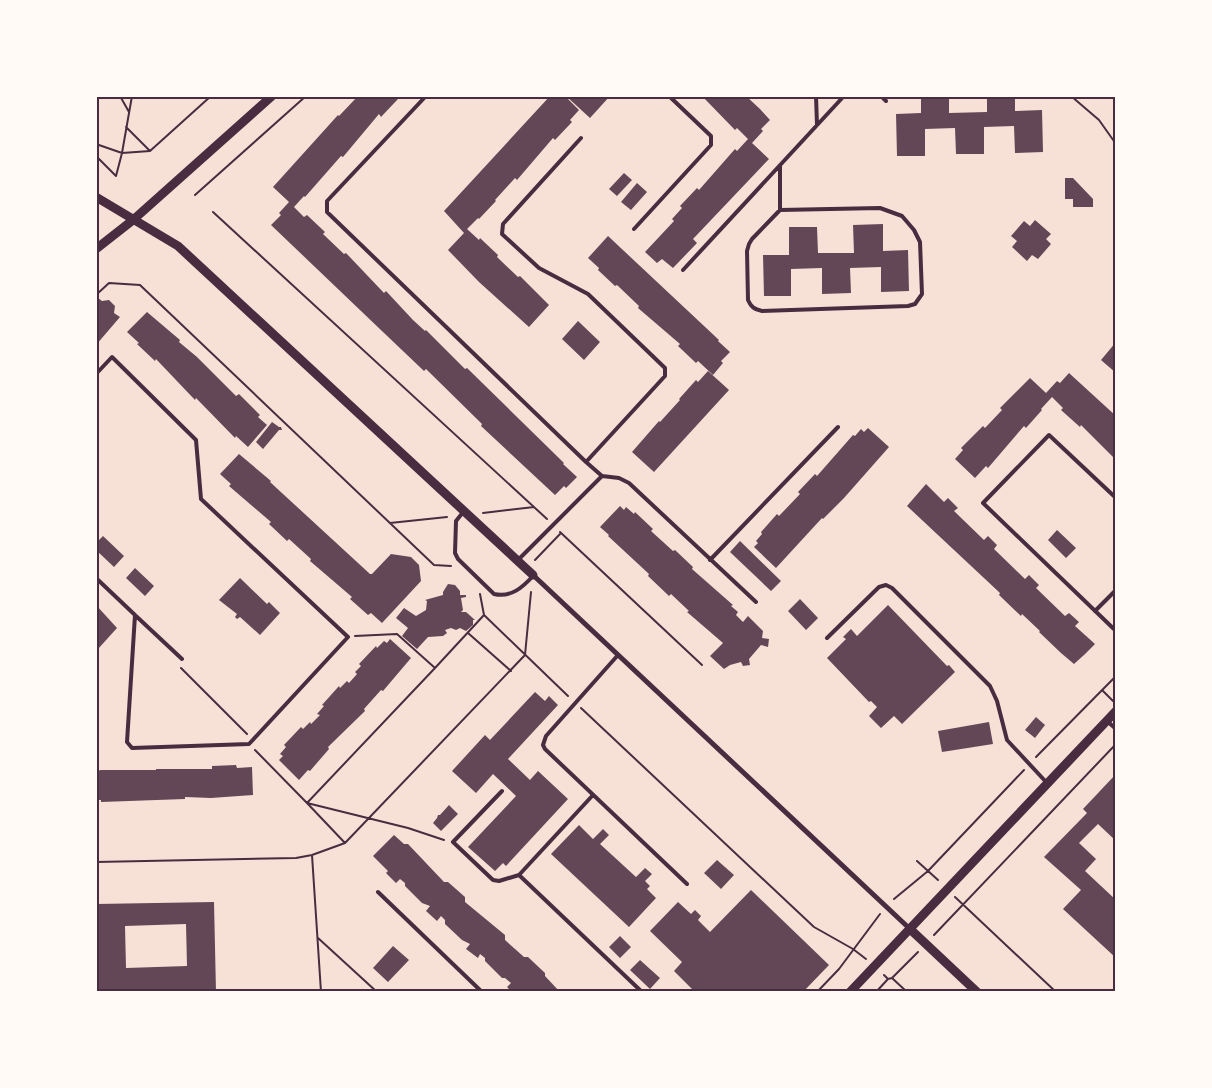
<svg xmlns="http://www.w3.org/2000/svg" width="1212" height="1088" font-family="Inter,sans-serif">
<style>
.building{fill:#644757;fill-rule:evenodd}
.lines{fill:none;stroke-linecap:round;stroke-linejoin:round}
.path{stroke:#4a2c40;stroke-width:2}
.service{stroke:#4a2c40;stroke-width:4}
.pedestrian{stroke:#4a2c40;stroke-width:5}
.tertiary{stroke:#4a2c40;stroke-width:9}
.neatline{fill:none;stroke:#4a2c40;stroke-width:2}
</style>
<rect width="100%" height="100%" fill="#f7e1d7"/>
<!-- building -->
<path class="building" d="M 358,96 L 395,96 L 398,99 L 381,117 L 379,114 L 343,157 L 341,156 L 305,197 L 304,196 L 294,207 L 304,217 L 307,215 L 325,232 L 323,234 L 344,254 L 346,253 L 384,293 L 386,291 L 413,320 L 425,331 L 426,330 L 465,369 L 467,368 L 564,463 L 563,464 L 577,477 L 566,488 L 564,486 L 555,495 L 481,426 L 482,424 L 426,369 L 424,371 L 383,332 L 271,225 L 281,215 L 279,213 L 289,202 L 273,187 L 338,115 L 339,116 Z
M 550,96 L 565,96 L 579,110 L 570,120 L 572,122 L 555,140 L 553,138 L 517,180 L 515,178 L 495,200 L 496,201 L 479,219 L 478,218 L 467,229 L 479,240 L 480,238 L 498,255 L 497,257 L 518,277 L 520,276 L 549,305 L 529,327 L 479,282 L 448,250 L 464,233 L 444,211 Z
M 566,96 L 610,96 L 590,118 Z
M 702,96 L 746,96 L 760,109 L 770,120 L 761,129 L 763,131 L 752,143 L 769,159 L 693,239 L 697,243 L 673,268 L 662,259 L 657,263 L 645,252 L 674,221 L 672,219 L 682,208 L 680,206 L 697,188 L 699,190 L 735,149 L 737,151 L 748,139 L 737,128 L 735,130 Z
M 921,96 L 949,96 L 949,113 L 987,112 L 987,96 L 1015,96 L 1015,111 L 1042,110 L 1043,152 L 1015,153 L 1014,126 L 984,127 L 984,154 L 956,154 L 955,128 L 925,129 L 925,156 L 897,156 L 896,114 L 921,113 Z
M 624,173 L 632,180 L 617,196 L 609,189 Z
M 1065,178 L 1073,178 L 1093,199 L 1093,207 L 1073,207 L 1073,199 L 1065,199 Z
M 637,183 L 647,192 L 631,210 L 621,202 Z
M 1035,220 L 1051,234 L 1046,239 L 1051,244 L 1038,259 L 1032,255 L 1027,261 L 1012,247 L 1017,241 L 1011,236 L 1024,221 L 1030,226 Z
M 883,224 L 883,251 L 908,250 L 909,291 L 881,292 L 881,267 L 850,268 L 851,293 L 822,294 L 822,268 L 791,269 L 791,296 L 764,296 L 763,255 L 789,255 L 789,227 L 817,227 L 818,253 L 854,253 L 853,225 Z
M 608,236 L 719,340 L 718,341 L 730,352 L 721,361 L 723,363 L 713,375 L 698,361 L 696,363 L 678,346 L 680,344 L 638,308 L 639,306 L 617,285 L 615,286 L 598,270 L 599,268 L 588,258 Z
M 98,298 L 102,301 L 109,300 L 115,306 L 114,313 L 120,317 L 96,345 L 96,300 Z
M 147,312 L 180,340 L 179,342 L 197,357 L 236,396 L 239,394 L 260,415 L 258,417 L 267,425 L 248,447 L 236,436 L 235,438 L 196,398 L 195,400 L 156,359 L 155,361 L 137,344 L 139,343 L 127,332 Z
M 578,321 L 600,342 L 584,360 L 562,339 Z
M 1116,342 L 1116,373 L 1101,360 Z
M 708,371 L 729,390 L 654,472 L 632,452 L 659,421 L 660,422 L 680,400 L 679,399 L 696,380 L 698,382 Z
M 1069,373 L 1116,416 L 1116,460 L 1081,425 L 1080,427 L 1061,410 L 1063,408 L 1052,397 L 1041,409 L 1042,410 L 1026,428 L 1024,426 L 988,468 L 986,466 L 975,478 L 955,459 L 963,450 L 961,448 L 983,426 L 985,428 L 1002,410 L 1000,408 L 1030,378 L 1046,393 L 1057,381 L 1060,383 Z
M 272,422 L 279,427 L 281,427 L 282,430 L 279,430 L 263,449 L 256,442 Z
M 868,428 L 889,447 L 844,498 L 823,519 L 822,518 L 776,568 L 754,547 L 758,543 L 756,541 L 762,534 L 761,532 L 777,514 L 779,516 L 800,494 L 798,492 L 815,474 L 817,476 L 853,435 L 855,436 L 861,429 L 864,432 Z
M 239,454 L 271,481 L 270,482 L 370,574 L 372,574 L 391,554 L 411,557 L 419,565 L 421,581 L 382,623 L 371,613 L 368,615 L 350,599 L 352,597 L 310,561 L 311,559 L 289,539 L 287,541 L 269,524 L 271,522 L 229,486 L 231,484 L 220,474 Z
M 926,484 L 944,502 L 948,498 L 958,508 L 954,511 L 984,540 L 988,536 L 997,545 L 994,549 L 1025,579 L 1029,575 L 1039,585 L 1036,588 L 1065,616 L 1069,613 L 1079,622 L 1075,626 L 1095,644 L 1084,655 L 1074,664 L 1061,653 L 1039,632 L 1040,631 L 1022,614 L 1021,616 L 999,595 L 1000,593 L 907,506 Z
M 620,506 L 624,510 L 626,507 L 634,514 L 635,512 L 653,529 L 651,531 L 673,551 L 675,550 L 693,567 L 692,569 L 733,605 L 731,606 L 738,612 L 736,615 L 743,622 L 748,616 L 763,631 L 762,638 L 769,639 L 768,647 L 761,645 L 749,659 L 750,665 L 743,666 L 741,662 L 730,665 L 724,669 L 710,656 L 723,643 L 687,612 L 689,611 L 671,594 L 669,596 L 648,576 L 649,574 L 608,536 L 609,535 L 600,527 Z
M 1057,530 L 1076,548 L 1066,558 L 1048,540 Z
M 103,536 L 124,556 L 114,567 L 96,550 L 96,543 Z
M 740,541 L 781,581 L 771,591 L 730,552 Z
M 135,568 L 154,586 L 145,596 L 126,578 Z
M 240,578 L 267,604 L 269,602 L 280,613 L 260,635 L 240,617 L 237,619 L 235,617 L 237,614 L 219,600 Z
M 448,584 L 455,585 L 460,591 L 460,595 L 466,595 L 466,597 L 461,598 L 463,610 L 461,612 L 466,612 L 475,620 L 473,620 L 473,625 L 466,631 L 460,628 L 456,630 L 451,628 L 445,630 L 447,633 L 443,636 L 428,637 L 417,649 L 402,636 L 408,628 L 396,618 L 404,608 L 416,616 L 426,610 L 427,601 L 425,600 L 443,595 L 443,592 Z
M 800,599 L 818,618 L 806,630 L 788,611 Z
M 96,605 L 117,628 L 98,649 L 96,647 Z
M 888,605 L 947,666 L 949,665 L 955,672 L 902,724 L 894,716 L 881,728 L 869,716 L 877,707 L 871,701 L 869,702 L 827,658 L 846,639 L 843,637 L 851,629 L 857,636 Z
M 390,639 L 411,658 L 383,691 L 381,690 L 364,709 L 365,711 L 328,747 L 329,749 L 310,771 L 308,770 L 299,780 L 279,760 L 283,756 L 280,754 L 286,747 L 284,745 L 301,727 L 303,729 L 310,722 L 311,724 L 320,715 L 317,714 L 324,706 L 322,705 L 339,686 L 340,688 L 347,681 L 349,683 L 357,674 L 355,672 L 361,666 L 359,664 L 376,646 L 377,648 L 384,641 L 387,643 Z
M 535,692 L 545,701 L 549,696 L 558,705 L 508,759 L 530,780 L 538,771 L 568,799 L 506,866 L 503,863 L 495,871 L 468,847 L 516,796 L 493,774 L 476,793 L 452,771 L 485,735 L 490,740 Z
M 1036,717 L 1045,725 L 1035,738 L 1025,730 Z
M 989,722 L 993,744 L 942,752 L 938,731 Z
M 236,765 L 237,768 L 252,767 L 253,795 L 211,798 L 185,797 L 185,799 L 101,802 L 101,800 L 96,800 L 96,771 L 101,770 L 156,770 L 156,769 L 212,769 L 212,766 Z
M 1116,774 L 1116,841 L 1098,824 L 1079,843 L 1096,859 L 1085,871 L 1116,900 L 1116,958 L 1063,909 L 1081,890 L 1044,857 L 1087,813 L 1083,809 Z
M 449,805 L 458,814 L 441,831 L 433,823 L 437,818 L 438,815 L 440,815 Z
M 579,825 L 593,839 L 603,829 L 609,835 L 600,844 L 636,877 L 645,868 L 652,874 L 645,881 L 650,886 L 647,889 L 656,898 L 629,927 L 551,854 Z
M 394,835 L 404,844 L 408,844 L 444,882 L 448,882 L 465,897 L 465,902 L 505,935 L 505,940 L 524,957 L 528,957 L 545,973 L 545,976 L 560,992 L 512,992 L 507,987 L 511,983 L 505,978 L 502,978 L 485,961 L 485,958 L 480,954 L 478,958 L 466,949 L 470,944 L 462,940 L 445,924 L 445,920 L 441,916 L 437,921 L 426,911 L 430,906 L 422,903 L 405,886 L 405,883 L 400,879 L 396,883 L 386,873 L 388,871 L 373,856 Z
M 717,860 L 734,875 L 721,889 L 704,873 Z
M 751,890 L 829,965 L 803,992 L 695,992 L 674,971 L 682,962 L 650,931 L 678,902 L 691,914 L 695,910 L 701,916 L 698,920 L 710,932 Z
M 214,902 L 216,992 L 96,992 L 96,904 ZM 186,924 L 187,966 L 126,968 L 125,926 Z
M 620,936 L 631,947 L 620,958 L 609,947 Z
M 393,946 L 409,960 L 388,982 L 373,968 Z
M 640,960 L 660,978 L 650,989 L 630,970 Z"/>
<g class="lines">
<!-- path -->
<path class="path" d="M 120,96 L 129,112
M 132,96 L 122,153 L 150,151 L 211,96
M 1071,96 L 1099,120 L 1116,144
M 126,127 L 150,151
M 96,144 L 122,153 L 116,176 L 96,156
M 195,195 L 306,96
M 213,212 L 547,519
M 96,295 L 109,283 L 140,285 L 434,565 L 451,566
M 483,513 L 534,507
M 390,523 L 447,517
M 560,532 L 702,665
M 535,560 L 560,534
M 480,594 L 484,615 L 568,696
M 468,633 L 511,671
M 355,636 L 397,634 L 435,668 L 484,615
M 181,668 L 247,734
M 435,668 L 307,803 L 345,843 L 525,655 L 531,592
M 1102,690 L 1113,701
M 581,708 L 814,927 L 853,949 L 866,959
M 255,750 L 307,803 L 408,828 L 444,840
M 1036,757 L 1116,676
M 312,855 L 321,992
M 917,861 L 938,880
M 96,862 L 296,858 L 312,855 L 345,843
M 955,897 L 1056,992
M 894,899 L 928,871 L 1024,770
M 934,935 L 1116,744
M 318,938 L 377,992
M 884,975 L 888,979 L 892,978 L 907,992
M 892,978 L 918,952
M 817,992 L 839,969 L 880,914
M 876,992 L 888,979"/>
<!-- service -->
<path class="service" d="M 426,96 L 327,201 L 327,212 L 586,462 L 602,476 L 619,478 L 629,483 L 756,602
M 816,96 L 817,125
M 881,96 L 886,101
M 581,138 L 503,224 L 502,234 L 539,268 L 588,294 L 665,368 L 665,376 L 586,462
M 780,166 L 780,210 L 752,239 L 749,244 L 747,251 L 748,300 C 751,307 754,309 762,311 L 908,306 L 915,304 L 922,294 L 920,242 L 914,230 L 902,216 L 880,208 L 780,210
M 634,229 L 711,145 L 711,136 L 669,96
M 683,270 L 844,96
M 96,374 L 112,357 L 196,440 L 201,499 L 348,637 L 249,744 L 132,748 L 127,742 L 135,615 L 96,578
M 1116,498 L 1049,435 L 983,503 L 1116,631
M 464,511 L 456,521 L 455,553 L 458,559 L 494,594 C 511,598 523,587 533,576
M 518,560 L 602,476
M 710,560 L 838,427
M 1095,611 L 1116,590
M 136,616 L 182,659
M 827,638 L 879,587 L 886,585 L 892,588 L 990,686 L 997,701 L 1007,740 L 1047,783
M 618,655 L 546,736 L 543,745 L 545,749 L 687,884
M 1107,721 L 1116,729
M 502,791 L 453,842 L 493,880 L 499,881 L 519,875
M 593,795 L 519,875 L 642,992
M 378,892 L 482,992"/>
<!-- pedestrian -->
<path class="pedestrian" d="M 533,575 L 910,929"/>
<!-- tertiary -->
<path class="tertiary" d="M 96,197 L 178,246 L 533,575
M 96,249 L 133,220 L 272,96
M 910,929 L 977,992
M 850,992 L 1116,711"/>
</g>
<!-- border -->
<rect width="1212" height="1088" fill="none" stroke="#fffaf5" stroke-width="195"/>
<rect x="98" y="98" width="1016" height="892" class="neatline"/>
</svg>
